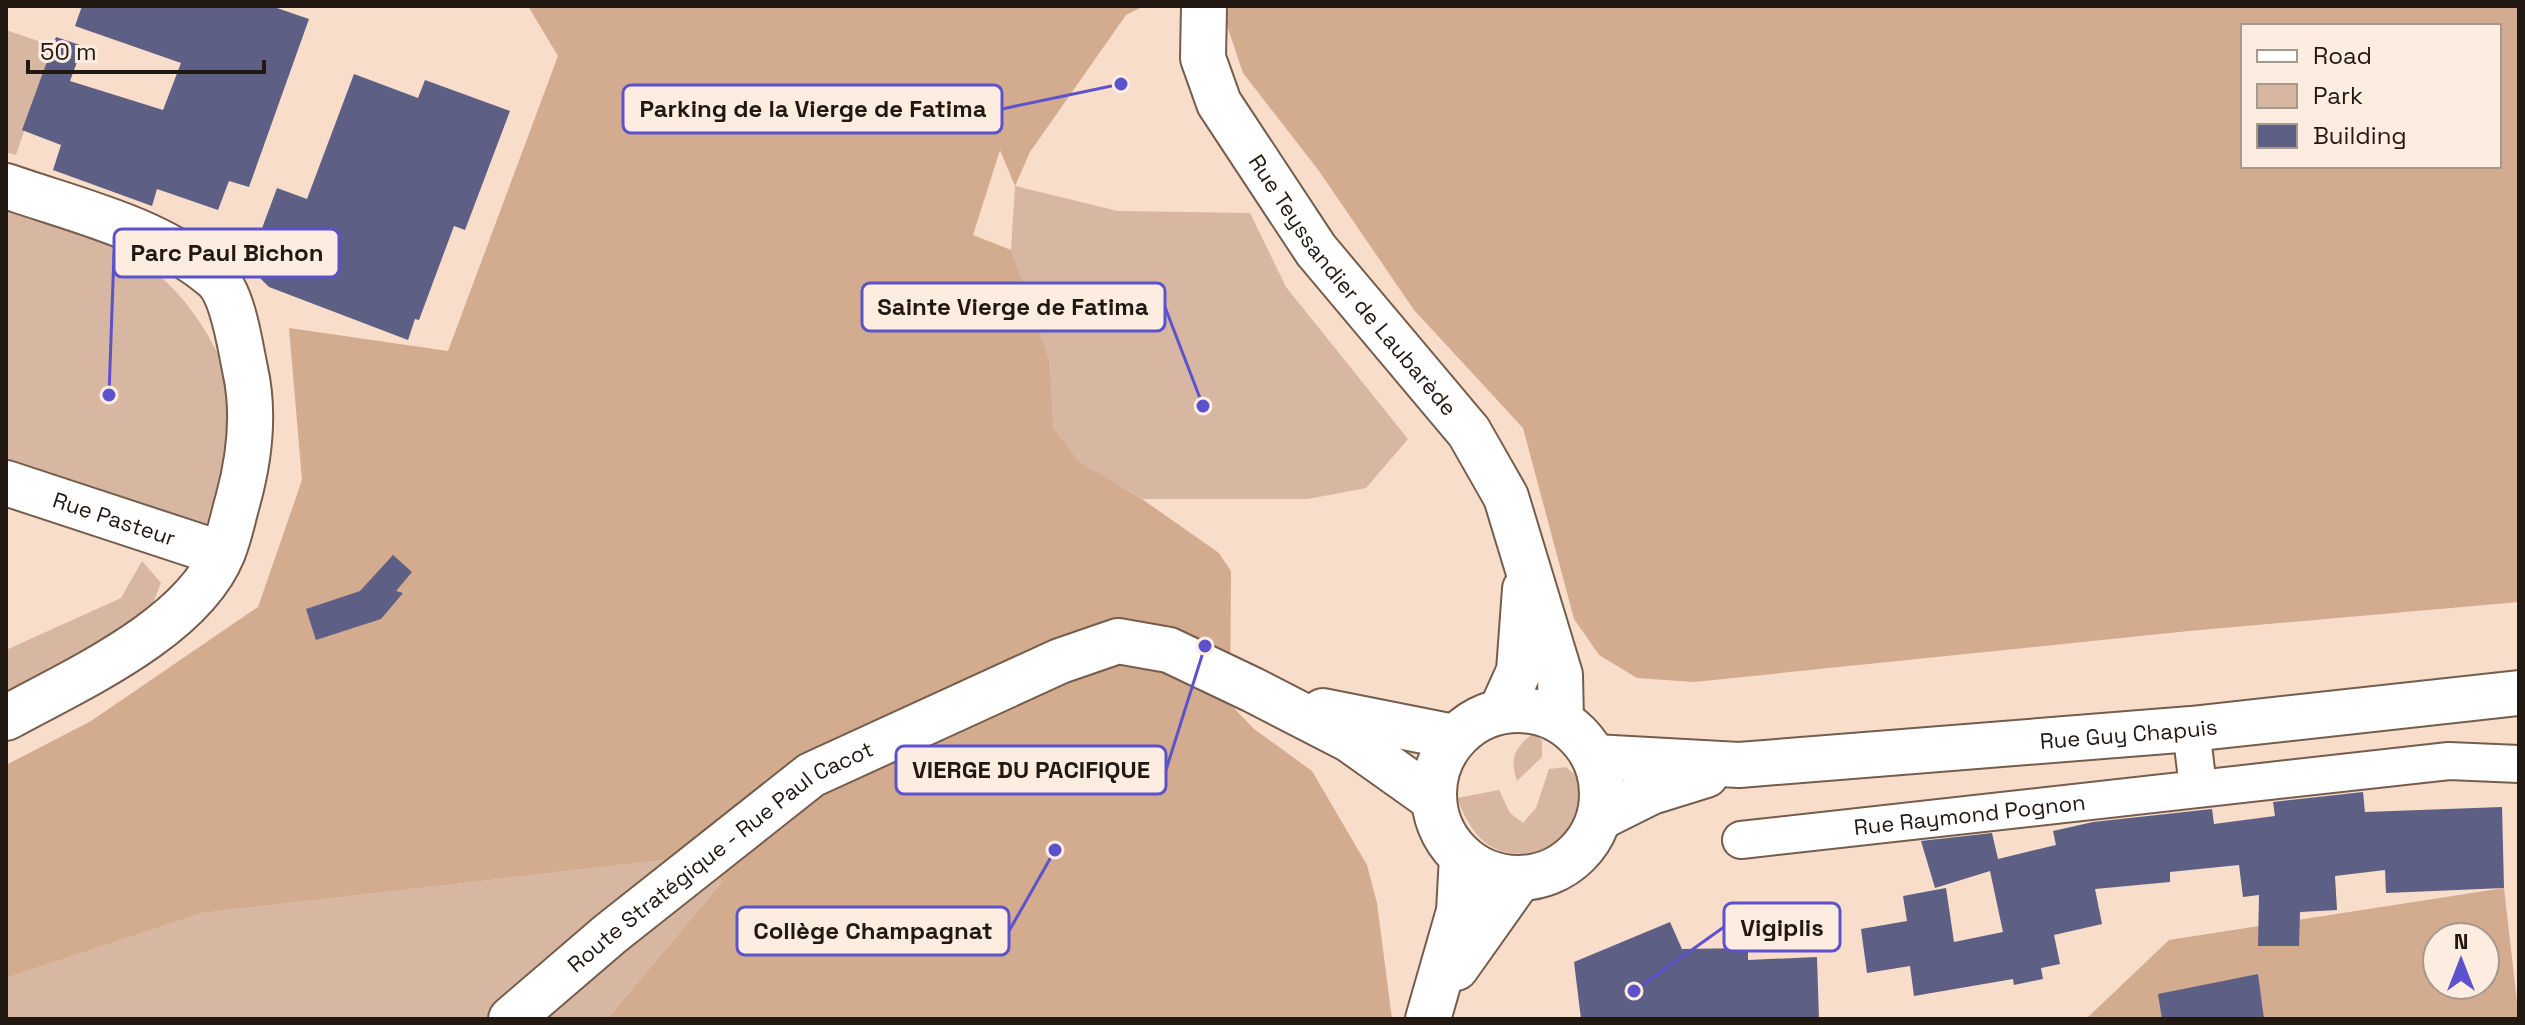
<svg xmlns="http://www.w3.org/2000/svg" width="2525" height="1025" font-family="'Space Grotesk',sans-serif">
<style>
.green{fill:#d7b7a1}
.forest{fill:#d3ab8f;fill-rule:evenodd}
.building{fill:#5d5f85}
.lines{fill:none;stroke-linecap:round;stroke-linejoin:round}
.street-casing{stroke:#755d4d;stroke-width:40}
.secondary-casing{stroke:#755d4d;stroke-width:48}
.street{stroke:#fff;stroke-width:36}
.secondary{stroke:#fff;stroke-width:44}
.labels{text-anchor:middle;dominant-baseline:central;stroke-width:8;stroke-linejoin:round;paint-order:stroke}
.street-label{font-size:22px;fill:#221812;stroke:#fdede1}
.leader{fill:none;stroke:#5c52cb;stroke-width:3}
.callout-dot{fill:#5c52cb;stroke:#fdede1;stroke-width:3}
.callout{fill:#fdede1;stroke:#5c52cb;stroke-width:3}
.callout-label{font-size:24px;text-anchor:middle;font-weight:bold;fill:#221812}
</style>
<rect width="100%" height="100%" fill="#f8ddca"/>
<!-- green -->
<path class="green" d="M 6,30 L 53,46 L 16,155 L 6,152 Z
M 1015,186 L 1118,211 L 1250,213 L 1286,287 L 1408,439 L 1366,488 L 1308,499 L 1143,499 L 1079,463 L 1036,406 L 1011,250 Z
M 6,207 C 93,236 155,248 206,332 C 219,354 231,379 232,406 C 234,440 224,480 220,515 L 207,527 L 6,465 Z
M 142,561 L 161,583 L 143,628 L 6,695 L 6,650 L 121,598 Z
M 1534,733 L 1542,741 L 1542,757 L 1517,781 C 1509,758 1515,747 1534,733 Z
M 1566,767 L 1582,781 C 1580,802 1577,830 1558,844 C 1550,850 1538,852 1528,853 C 1488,858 1470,832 1457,798 L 1499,790 L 1510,813 L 1523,823 L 1536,808 L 1549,769 Z
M 707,855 L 722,882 L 607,1019 L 6,1019 L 6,978 L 202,913 Z"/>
<!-- forest -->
<path class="forest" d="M 528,6 L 1144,6 L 1126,15 L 1030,152 L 1015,186 L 1000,150 L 973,235 L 1011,250 L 1049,361 L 1053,428 L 1079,462 L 1142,499 L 1219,553 L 1231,571 L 1230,704 L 1254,729 L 1312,771 L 1367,865 L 1377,903 L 1392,1019 L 607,1019 L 722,882 L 707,855 L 202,913 L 6,978 L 6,765 L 91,721 L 258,607 L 302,480 L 289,328 L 448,351 L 558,56 Z
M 1203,6 L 2519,6 L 2519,602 L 2189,631 L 1694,682 L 1637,678 L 1599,655 L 1574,619 L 1523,428 L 1414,310 L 1319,171 L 1243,73 L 1223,14 ZM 2243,26 L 2499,26 L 2499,166 L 2243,166 Z
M 2504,888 L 2519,1019 L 2086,1019 L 2169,940 ZM 2437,937 L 2485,937 L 2485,985 L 2437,985 Z"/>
<!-- building -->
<path class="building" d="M 82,6 L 271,6 L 309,19 L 249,187 L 229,181 L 218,210 L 157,189 L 152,206 L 53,170 L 61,145 L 22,130 L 56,37 L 83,46 L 70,81 L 163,110 L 181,63 L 75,26 Z
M 354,74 L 418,98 L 425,80 L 510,111 L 465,230 L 454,226 L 419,320 L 415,319 L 408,340 L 269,287 L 248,266 L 277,188 L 307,199 Z
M 393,555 L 412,572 L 396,591 L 403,593 L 381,619 L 316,640 L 306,609 L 360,591 Z
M 2363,792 L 2365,812 L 2502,807 L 2504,888 L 2386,893 L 2385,870 L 2335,876 L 2337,910 L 2300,912 L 2299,946 L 2258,946 L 2259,895 L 2243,897 L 2239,865 L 2170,872 L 2170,882 L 2095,889 L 2102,924 L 2054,935 L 2060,964 L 2041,968 L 2043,979 L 2014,985 L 2013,979 L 1914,996 L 1910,966 L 1867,973 L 1861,929 L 1907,921 L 1903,896 L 1946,888 L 1954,942 L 2003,932 L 1990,871 L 1935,888 L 1921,841 L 1992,833 L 1998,859 L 2056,845 L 2053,831 L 2093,822 L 2212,809 L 2214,824 L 2275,816 L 2273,802 Z
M 1670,922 L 1682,949 L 1748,948 L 1748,960 L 1817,957 L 1819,1019 L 1581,1019 L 1574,962 Z
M 2258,974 L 2264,1019 L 2162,1019 L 2158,994 Z"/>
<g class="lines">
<!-- street casing -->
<g class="street-casing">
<g id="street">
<path d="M 2191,729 L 2198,787"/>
<path id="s1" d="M 1741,840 L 2449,761 L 2519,764"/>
</g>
</g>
<!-- secondary casing -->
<g class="secondary-casing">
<g id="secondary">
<path id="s2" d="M 1204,6 L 1203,58 L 1219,103 L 1316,250 L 1469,432 L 1506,497 L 1560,675 L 1561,721"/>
<path d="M 6,186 C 78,211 156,228 215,278 C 233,294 240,345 245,369 C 255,413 250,456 238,500 C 233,517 230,535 223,552 C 192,629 75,680 6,718"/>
<path id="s3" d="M 6,483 L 222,554"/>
<circle cx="1518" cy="794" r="84"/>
<path d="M 1323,711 L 1454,737"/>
<path d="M 1501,711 L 1519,671 L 1525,589"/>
<path id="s4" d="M 1594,757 L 1739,765 L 2191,729 L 2519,693"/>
<path d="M 1599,818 L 1651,792 L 1706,775"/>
<path d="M 1456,968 L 1519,879"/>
<path id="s5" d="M 511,1019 L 610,934 L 811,775 L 1060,661 L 1118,641 L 1169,650 L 1253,690 L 1350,740 L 1433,799"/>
<path d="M 1428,1019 L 1459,911 L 1462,857"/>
</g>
</g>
<!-- street -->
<use href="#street" class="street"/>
<!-- secondary -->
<use href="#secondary" class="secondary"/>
</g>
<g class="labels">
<!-- street labels -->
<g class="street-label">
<text stroke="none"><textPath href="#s2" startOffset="326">Rue Teyssandier de Laubarède</textPath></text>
<text stroke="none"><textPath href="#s3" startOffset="114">Rue Pasteur</textPath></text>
<text stroke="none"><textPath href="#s4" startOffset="536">Rue Guy Chapuis</textPath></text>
<text stroke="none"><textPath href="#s1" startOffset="230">Rue Raymond Pognon</textPath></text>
<text stroke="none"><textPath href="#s5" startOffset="266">Route Stratégique - Rue Paul Cacot</textPath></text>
</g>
</g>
<!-- callouts -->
<path class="leader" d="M1121 84L1002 109M109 395L114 253M1203 406L1165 307M1205 646L1166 770M1634 991L1724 927M1055 850L1009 931"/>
<g class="callout-dot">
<circle cx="1121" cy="84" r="8"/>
<circle cx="109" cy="395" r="8"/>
<circle cx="1203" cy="406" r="8"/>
<circle cx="1205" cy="646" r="8"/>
<circle cx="1634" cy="991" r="8"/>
<circle cx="1055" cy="850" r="8"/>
</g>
<g class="callout">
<rect x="623" y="85" width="379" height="48" rx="8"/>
<rect x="114" y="229" width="225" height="48" rx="8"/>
<rect x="862" y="283" width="303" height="48" rx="8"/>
<rect x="896" y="746" width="270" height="48" rx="8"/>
<rect x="1724" y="903" width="116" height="48" rx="8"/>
<rect x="737" y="907" width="272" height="48" rx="8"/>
</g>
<g class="callout-label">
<text x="813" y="117">Parking de la Vierge de Fatima</text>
<text x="227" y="261">Parc Paul Bichon</text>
<text x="1013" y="315">Sainte Vierge de Fatima</text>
<text x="1031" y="778">VIERGE DU PACIFIQUE</text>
<text x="1782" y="936">Vigiplis</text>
<text x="873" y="939">Collège Champagnat</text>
</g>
<!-- border -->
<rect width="2525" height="1025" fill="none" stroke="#221812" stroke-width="16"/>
<!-- legend -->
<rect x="2241" y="24" width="260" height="144" fill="#fdede1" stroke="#a5988e" stroke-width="2"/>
<rect x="2257" y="50" width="40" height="12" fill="#ffffff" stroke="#a5988e" stroke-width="2"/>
<text x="2313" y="64" font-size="24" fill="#221812">Road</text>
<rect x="2257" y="84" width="40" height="24" fill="#d7b7a1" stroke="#a5988e" stroke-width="2"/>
<text x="2313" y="104" font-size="24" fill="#221812">Park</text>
<rect x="2257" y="124" width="40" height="24" fill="#5d5f85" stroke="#a5988e" stroke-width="2"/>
<text x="2313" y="144" font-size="24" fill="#221812">Building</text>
<!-- north arrow -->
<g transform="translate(2461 961)"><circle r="38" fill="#fdede1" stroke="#a5988e" stroke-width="2"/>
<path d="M0-6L14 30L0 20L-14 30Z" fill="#5c52cb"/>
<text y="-12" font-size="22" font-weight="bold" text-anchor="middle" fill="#221812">N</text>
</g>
<!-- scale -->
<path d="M28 60v12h236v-12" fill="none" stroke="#221812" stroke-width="4"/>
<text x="40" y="60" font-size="24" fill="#221812" stroke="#fdede1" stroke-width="6" paint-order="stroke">50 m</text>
</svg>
